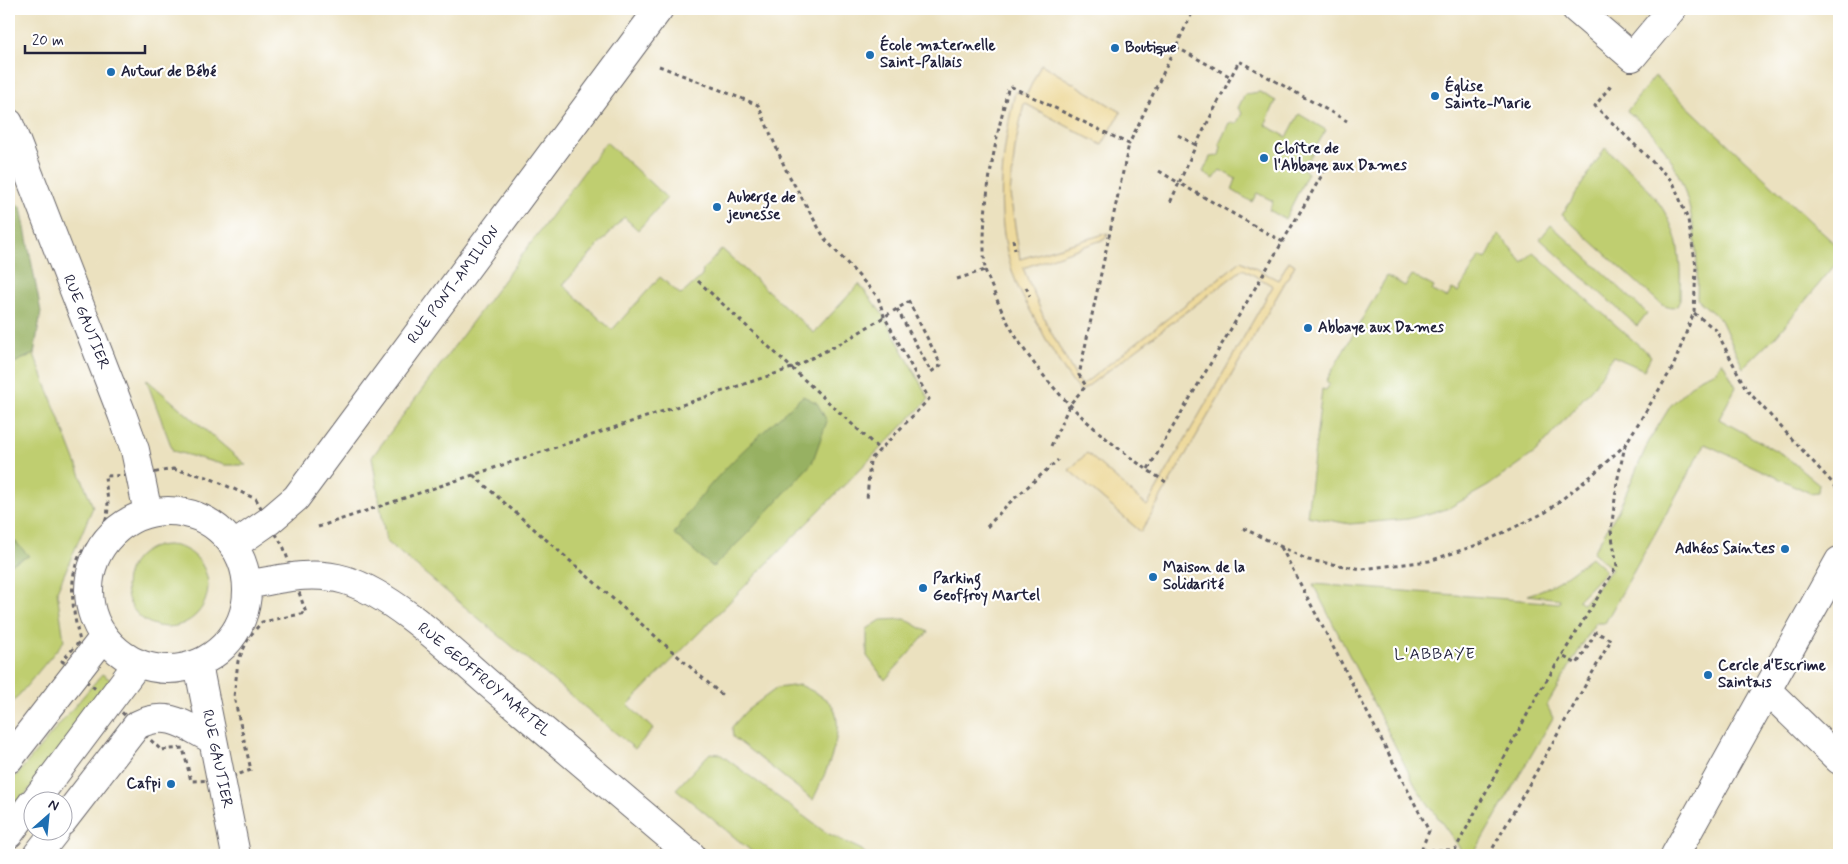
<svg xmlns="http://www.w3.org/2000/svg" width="1848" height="864" font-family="Mynerve,sans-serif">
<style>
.green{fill:#bfce70;stroke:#707856}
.forest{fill:#97b162;stroke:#5c6a4e}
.sand{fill:#eeda9e;stroke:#887e6c}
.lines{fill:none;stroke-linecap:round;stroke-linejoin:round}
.minor-casing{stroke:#686569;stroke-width:30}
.path{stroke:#686569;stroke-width:3;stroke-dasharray:4 4;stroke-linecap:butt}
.minor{stroke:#fff;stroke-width:28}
.poi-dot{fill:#1f6fb2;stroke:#fff;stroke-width:2}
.labels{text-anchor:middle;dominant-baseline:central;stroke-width:4.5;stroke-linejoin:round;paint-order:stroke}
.poi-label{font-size:15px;font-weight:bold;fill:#22223b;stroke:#fff;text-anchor:start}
.street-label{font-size:15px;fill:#22223b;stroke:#fff}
.neighbourhood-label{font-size:16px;letter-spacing:1px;fill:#22223b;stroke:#fff}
</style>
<rect width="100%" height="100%" fill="#fff"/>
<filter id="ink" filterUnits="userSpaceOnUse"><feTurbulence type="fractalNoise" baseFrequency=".02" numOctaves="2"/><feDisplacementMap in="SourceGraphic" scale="10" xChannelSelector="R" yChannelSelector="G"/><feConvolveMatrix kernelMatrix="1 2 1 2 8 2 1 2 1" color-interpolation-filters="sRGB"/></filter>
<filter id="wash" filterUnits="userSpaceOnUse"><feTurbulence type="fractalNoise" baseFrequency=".0096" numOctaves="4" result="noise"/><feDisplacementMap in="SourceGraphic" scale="20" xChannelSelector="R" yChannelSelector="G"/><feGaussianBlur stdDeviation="1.12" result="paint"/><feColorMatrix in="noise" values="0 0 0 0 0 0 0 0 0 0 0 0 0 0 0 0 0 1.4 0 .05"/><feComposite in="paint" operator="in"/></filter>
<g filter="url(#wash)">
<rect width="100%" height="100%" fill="#ebe1bf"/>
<!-- green -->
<path class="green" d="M 1655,76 L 1839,248 L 1839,260 L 1776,336 L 1743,368 L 1721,320 L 1697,299 C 1699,242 1692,179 1653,134 C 1645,126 1636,118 1627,111 Z
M 1260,92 L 1276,101 L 1265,125 L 1287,137 L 1299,114 L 1326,130 L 1303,169 L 1308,173 L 1285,219 L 1269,210 L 1273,201 L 1257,193 L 1252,202 L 1232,190 L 1236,179 L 1220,170 L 1214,179 L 1203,172 L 1210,157 L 1219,156 L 1221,147 L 1219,144 L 1229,123 L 1237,123 L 1242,113 L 1238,108 L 1245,94 Z
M 606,142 L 667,198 L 638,230 L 624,217 L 563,285 L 612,330 L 660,277 L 681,295 L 702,276 L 703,270 L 722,249 L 814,333 L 859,284 L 884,316 L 929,399 L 628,705 L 653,729 L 635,749 L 386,541 L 372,457 Z
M 1605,148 C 1639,178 1675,208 1679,257 C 1681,271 1680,286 1680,300 L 1677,306 L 1671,308 L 1662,305 L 1562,215 Z
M 1551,225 L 1647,313 L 1637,326 L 1540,239 Z
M 1499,234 L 1523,263 L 1533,252 L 1651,356 L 1644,370 L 1613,356 L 1595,385 L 1536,452 L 1488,486 L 1447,509 L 1408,519 L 1350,524 L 1307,516 L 1322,389 L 1326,390 L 1330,384 L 1326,381 L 1387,276 L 1405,286 L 1412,275 L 1434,287 L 1432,291 L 1447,298 L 1452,289 L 1458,292 L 1480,256 L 1486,259 Z
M 34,354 L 93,507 L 57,591 L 64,641 L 9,707 L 9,365 Z
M 1722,361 L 1736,387 L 1719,419 L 1784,455 L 1819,484 L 1818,492 L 1810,493 L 1705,444 L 1605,623 L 1595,623 L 1547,705 L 1553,718 L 1473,855 L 1463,855 L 1457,844 L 1416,787 L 1313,584 L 1559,603 L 1560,599 L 1527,595 C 1552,588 1571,573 1591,557 L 1606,571 L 1578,600 L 1583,604 L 1612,569 L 1593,552 L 1619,509 L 1649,441 L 1671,405 L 1699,378 L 1716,371 Z
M 146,379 L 246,465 L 225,465 L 173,451 Z
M126 586a41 41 0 1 1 82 0a41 41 0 1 1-82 0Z
M 905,619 L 928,632 L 885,680 L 867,656 L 867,629 L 881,620 Z
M 102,674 L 114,682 L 9,815 L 9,784 Z
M 800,685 C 810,690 827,697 833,707 C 847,732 823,778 813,800 L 733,737 L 732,727 L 746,711 L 777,688 Z
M 710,753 L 720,754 L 825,832 L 862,850 L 867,855 L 756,855 L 676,789 Z"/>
<!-- forest -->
<path class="forest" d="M 9,199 L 21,207 L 41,312 L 34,354 L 9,365 Z
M 803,396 L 817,403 L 827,421 L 812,463 L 746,535 L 713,567 L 674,534 C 708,479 756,438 803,396 Z
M 9,535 L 29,556 L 9,565 Z"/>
<!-- sand -->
<path class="sand" d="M 1041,64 L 1121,112 L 1102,145 L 1024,103 L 1015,148 L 1010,194 L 1020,259 L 1108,233 L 1105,239 L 1023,268 L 1047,325 L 1081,386 L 1241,261 L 1278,280 L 1289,261 L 1295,265 L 1141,532 L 1069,470 L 1087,453 L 1147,506 L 1273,286 L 1243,269 L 1080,392 C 1063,371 1051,349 1038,324 C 1031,312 1024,300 1018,287 C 992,224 1001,156 1015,92 L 1027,94 Z"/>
</g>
<g filter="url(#ink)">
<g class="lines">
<!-- minor casing -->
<g class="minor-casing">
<path id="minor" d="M 1576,9 L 1632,57 L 1672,9
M 9,123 L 122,414 L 135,450 L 148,513
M89 590a79 79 0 1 1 158 0a79 79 0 1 1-158 0Z
M 233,546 L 269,521 L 296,498 L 659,9
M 247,585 C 280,579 312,570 345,580 C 394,595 450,650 489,684 C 556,741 624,798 691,855
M 198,664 L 236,855
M 1767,690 L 1839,760
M 9,759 L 104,637
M 34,802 L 138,663
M 62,822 L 137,725 C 168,710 185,725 213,740
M 9,834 L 32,803
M 37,855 L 55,832
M 1675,855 L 1839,561"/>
</g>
<!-- path -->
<path class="path" d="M 1176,47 L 1231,77
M 659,66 L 758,105 L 786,170 L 825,239 L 878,297 L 884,316 L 929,399 L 870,460 L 867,500
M 1178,135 L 1196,145
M 1159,171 L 1179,183 L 1170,203
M 1013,239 L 1015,250
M 1283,242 L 1179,183 L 1196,145 L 1239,61 L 1347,121
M 985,270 C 991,284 996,299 1003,313 C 1037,383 1104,443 1169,484
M 957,279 L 985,270 C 980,210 994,147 1008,89 L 1012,87 L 1129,144 L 1194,9
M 698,281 L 880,450
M 1026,287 L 1030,296
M 897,309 L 931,372 L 941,365 L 909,302
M 1694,313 L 1716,330 L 1746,389 L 1839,490
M 1051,446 L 1070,404 L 1086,386 L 1079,375 L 1129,144
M 173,469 L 207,477 L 256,499 L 284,548 L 306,613 L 262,622 L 249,637 L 238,661 L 234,697 L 251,770 L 222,780 L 191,781 L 183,748 L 161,750 L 110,701 L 62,661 L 80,641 C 73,614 67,578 81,553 C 87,543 102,530 105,522 C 111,509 106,490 105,476 L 141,475 Z
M 1148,469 L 1328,165
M 473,475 L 723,696
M 318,527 L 792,368 L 845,341 L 913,299
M 987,527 L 1007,505 L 1058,460
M 1243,528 L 1308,560 L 1362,569 L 1429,561 L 1480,544 L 1546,512 L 1590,477 L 1625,445 L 1673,367 L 1694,312 L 1696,266 L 1688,220 L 1673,182 L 1595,106 L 1611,85
M 1281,547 L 1429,831 L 1419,855
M 1422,850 L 1455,850 L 1537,696 L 1617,566 L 1611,531 L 1617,482 L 1625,446
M 1489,855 L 1611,640 L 1596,632 L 1577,664 L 1562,656"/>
<!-- minor -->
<use href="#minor" class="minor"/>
</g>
</g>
<!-- markers -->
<g class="poi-dot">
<circle cx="1115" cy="48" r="5"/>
<circle cx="870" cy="55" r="5"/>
<circle cx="111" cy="72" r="5"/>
<circle cx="1435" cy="96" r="5"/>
<circle cx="1264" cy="158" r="5"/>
<circle cx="717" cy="207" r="5"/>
<circle cx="1308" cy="328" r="5"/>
<circle cx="1785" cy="549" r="5"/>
<circle cx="1153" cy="577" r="5"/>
<circle cx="923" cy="588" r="5"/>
<circle cx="1708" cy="675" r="5"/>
<circle cx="171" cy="784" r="5"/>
</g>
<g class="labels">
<!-- poi labels -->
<g class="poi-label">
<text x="880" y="46">École maternelle<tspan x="880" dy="17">Saint-Pallais</tspan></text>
<text x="1125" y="48">Boutique</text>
<text x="121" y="72">Autour de Bébé</text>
<text x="1445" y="87">Église<tspan x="1445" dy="17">Sainte-Marie</tspan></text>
<text x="1274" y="149">Cloître de<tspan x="1274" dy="17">l'Abbaye aux Dames</tspan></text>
<text x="727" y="198">Auberge de<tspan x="727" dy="17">jeunesse</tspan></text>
<text x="1318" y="328">Abbaye aux Dames</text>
<text x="1775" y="549" text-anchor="end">Adhéos Saintes</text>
<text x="1163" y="568">Maison de la<tspan x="1163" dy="17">Solidarité</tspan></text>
<text x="933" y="579">Parking<tspan x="933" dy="17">Geoffroy Martel</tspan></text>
<text x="1718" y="666">Cercle d'Escrime<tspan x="1718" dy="17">Saintais</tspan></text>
<text x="161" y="784" text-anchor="end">Cafpi</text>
</g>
<!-- street labels -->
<g class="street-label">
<text transform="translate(454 285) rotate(-53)">RUE PONT-AMILION</text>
<text transform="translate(86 322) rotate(68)">RUE GAUTIER</text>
<text transform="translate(484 680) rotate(40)">RUE GEOFFROY MARTEL</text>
<text transform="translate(217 759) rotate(78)">RUE GAUTIER</text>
</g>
<!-- neighbourhood labels -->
<g class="neighbourhood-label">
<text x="1435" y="654">L'ABBAYE</text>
</g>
</g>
<!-- margin -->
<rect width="1848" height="864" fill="none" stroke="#fff" stroke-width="30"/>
<!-- north arrow -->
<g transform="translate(48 816) rotate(27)"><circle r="24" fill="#ffffff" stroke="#a7a7b1"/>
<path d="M0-4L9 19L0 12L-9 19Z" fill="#1f6fb2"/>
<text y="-8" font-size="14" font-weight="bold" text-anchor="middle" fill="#22223b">N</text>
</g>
<!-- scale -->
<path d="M25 45v8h120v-8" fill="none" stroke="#22223b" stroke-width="2.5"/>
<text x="32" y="45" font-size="15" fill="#22223b" stroke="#ffffff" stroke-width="4" paint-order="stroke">20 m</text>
</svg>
